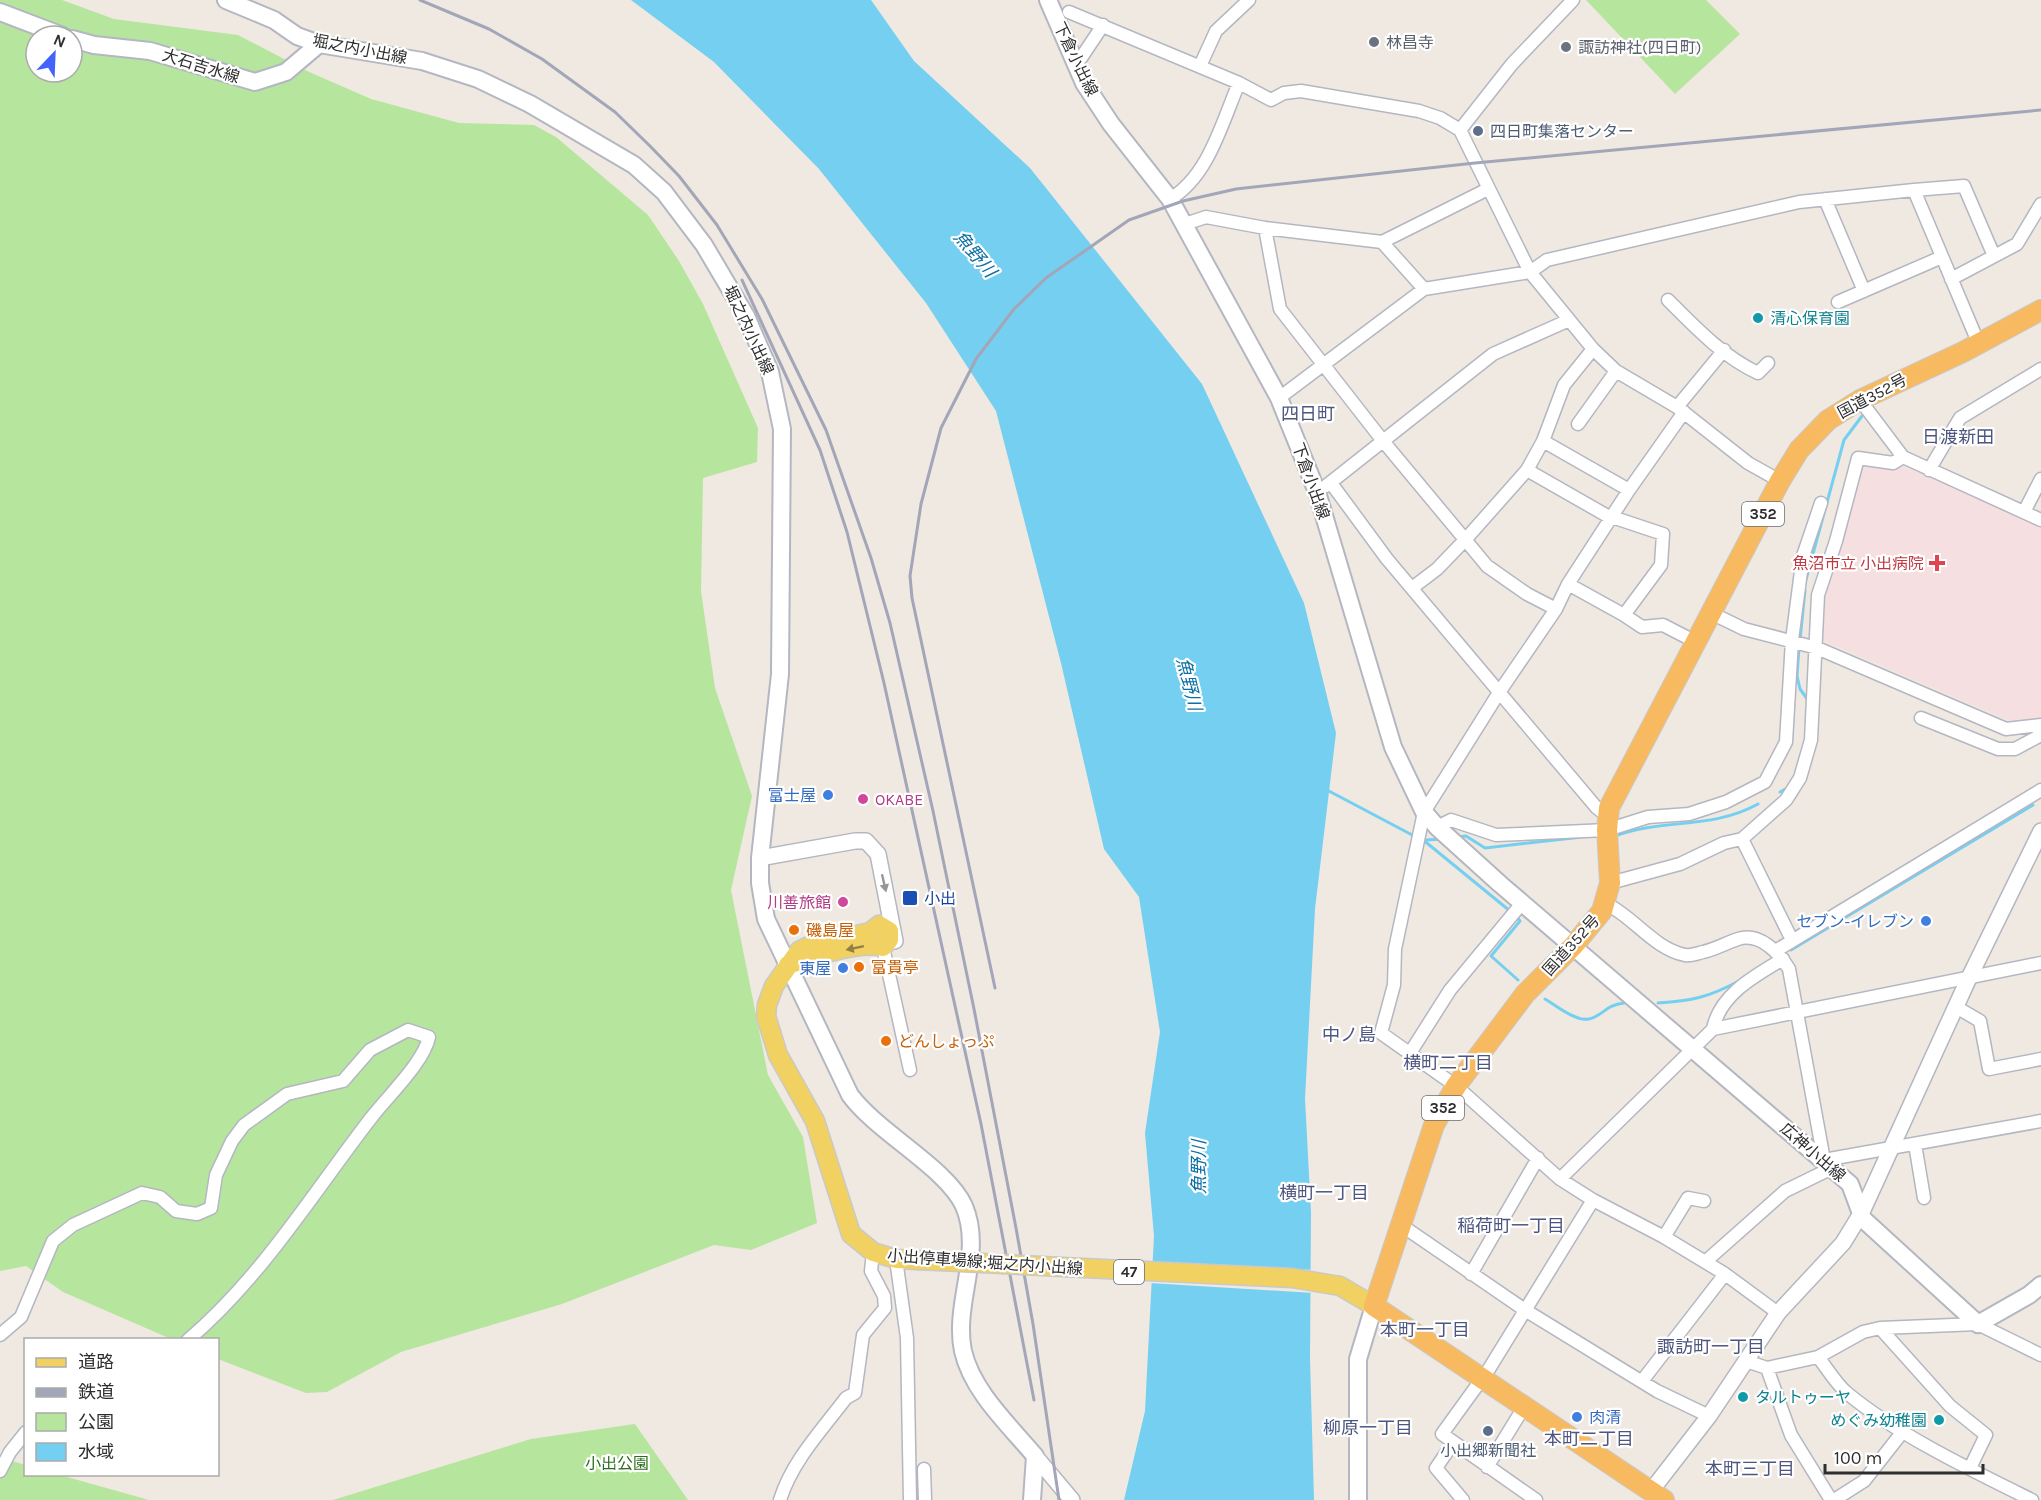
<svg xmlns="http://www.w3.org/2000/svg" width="2041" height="1500" font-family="Karla,'Noto Sans JP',sans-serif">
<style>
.medical{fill:#f5dfe0}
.green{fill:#b6e59e;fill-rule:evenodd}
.water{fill:#75cff0}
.pier{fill:#efe9e1}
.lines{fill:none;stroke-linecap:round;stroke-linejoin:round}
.stream{stroke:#75cff0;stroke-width:3}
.minor-casing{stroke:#b4b7c1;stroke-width:15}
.tertiary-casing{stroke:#b4b7c1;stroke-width:18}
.secondary-casing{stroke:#b4b7c1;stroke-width:20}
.primary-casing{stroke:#c9c9c9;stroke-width:21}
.trunk-casing{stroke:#c9c9c9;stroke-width:22}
.minor{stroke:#fff;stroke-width:12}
.tertiary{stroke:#fff;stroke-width:15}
.secondary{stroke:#fff;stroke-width:16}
.primary{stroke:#f2d163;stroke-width:18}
.trunk{stroke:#f8ba60;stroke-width:20}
.rail{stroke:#a3a6b8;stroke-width:3}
.primary-bridge-casing{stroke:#c9c9c9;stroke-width:21;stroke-linecap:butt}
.primary-bridge{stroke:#f2d163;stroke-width:18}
.oneway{fill:#969696}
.oneway2{fill:#908048}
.worship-dot{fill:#6b7280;stroke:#fff;stroke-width:2}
.service-dot{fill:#5c6f8a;stroke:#fff;stroke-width:2}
.culture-dot{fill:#0f9aa8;stroke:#fff;stroke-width:2}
.health-dot{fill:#e0444e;stroke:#fff;stroke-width:2}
.shop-dot{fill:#3f7fe0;stroke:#fff;stroke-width:2}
.hotel-dot{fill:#d1479c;stroke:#fff;stroke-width:2}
.transit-dot{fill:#1a4fb4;stroke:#fff;stroke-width:2}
.food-dot{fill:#e8710a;stroke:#fff;stroke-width:2}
.labels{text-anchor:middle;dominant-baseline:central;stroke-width:4.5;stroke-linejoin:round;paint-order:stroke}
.shield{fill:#fff;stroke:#6d6d6d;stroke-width:1.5}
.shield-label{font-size:15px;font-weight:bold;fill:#2e2e2e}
.worship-label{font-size:16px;fill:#5b616d;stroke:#fff;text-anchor:start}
.street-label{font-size:16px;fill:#2e2e2e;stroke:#fff}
.service-label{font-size:16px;fill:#4e5e75;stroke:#fff;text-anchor:start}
.culture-label{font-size:16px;fill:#0d838f;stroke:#fff;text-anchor:start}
.health-label{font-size:16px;fill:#be3a42;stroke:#fff;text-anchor:end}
.shop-label{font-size:16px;fill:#366cbe;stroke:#fff;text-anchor:end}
.hotel-label{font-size:16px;fill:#b23c85;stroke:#fff;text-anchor:start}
.transit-label{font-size:16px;fill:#164399;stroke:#fff;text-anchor:start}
.food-label{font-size:16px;fill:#c56008;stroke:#fff;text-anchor:start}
.park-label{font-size:16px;fill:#2c6e1b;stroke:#fff}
.water-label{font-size:18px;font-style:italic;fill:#0d6fa3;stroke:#fff}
.neighbourhood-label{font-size:18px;fill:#4d5680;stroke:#fff}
</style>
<rect width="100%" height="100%" fill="#efe9e1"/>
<!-- medical -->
<path class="medical" d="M 1862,460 L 1913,470 L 2041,525 L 2041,719 L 2015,723 L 1820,639 L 1823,601 Z"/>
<!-- green -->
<path class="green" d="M 0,0 L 62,0 L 114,19 L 238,35 L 307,71 L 371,99 L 459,123 L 534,125 L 556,137 L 648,215 L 679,261 L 703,304 L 758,428 L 757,462 L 703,478 L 701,591 L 715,688 L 752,796 L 731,890 L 768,1075 L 803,1137 L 817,1223 L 751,1250 L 714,1245 L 562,1304 L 401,1352 L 327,1392 L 306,1393 L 218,1359 L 218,1340 L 171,1339 L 63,1292 L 26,1266 L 0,1271 ZM 36,36 L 72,36 L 72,72 L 36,72 Z
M 1586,0 L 1706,0 L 1740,34 L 1675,94 Z
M 635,1424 L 688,1500 L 333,1500 L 531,1439 Z
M 0,1457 L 25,1465 L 26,1474 L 60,1475 L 149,1500 L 0,1500 Z"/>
<!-- water -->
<path class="water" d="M 631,0 L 871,0 L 914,61 L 1030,168 L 1202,384 L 1304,603 L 1336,733 L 1315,909 L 1305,1099 L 1311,1212 L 1310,1359 L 1314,1500 L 1124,1500 L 1145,1411 L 1154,1236 L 1145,1133 L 1160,1032 L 1139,897 L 1104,849 L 1061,663 L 996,411 L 926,303 L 819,169 L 714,62 Z"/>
<!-- pier -->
<path class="pier" d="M 1150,1262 L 1314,1270 L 1314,1293 L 1149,1283 Z"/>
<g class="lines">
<!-- stream -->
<path class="stream" d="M 1805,583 L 1844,440 L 1862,416
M 1800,640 L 1805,590
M 1799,647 L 1797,676 L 1800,689 L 1808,700
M 1327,790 L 1416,837
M 1780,792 L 1789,787
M 1615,836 C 1664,818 1711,830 1758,804
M 1457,837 L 1466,836 L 1485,848 L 1582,837
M 1422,839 L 1510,911
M 1426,840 L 1442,839
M 1515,915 L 1520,921 L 1491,956 L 1518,980
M 1791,950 L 2033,805
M 1545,999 C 1555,1005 1576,1022 1589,1019 C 1603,1016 1605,1005 1624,1003
M 1658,1003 C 1692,1001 1709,997 1739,981"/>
<!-- minor casing -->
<g class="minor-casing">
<path id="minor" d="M 1069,12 L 1239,83 L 1271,100 L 1284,93 L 1301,91 L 1419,111 L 1440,118 L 1460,130 L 1530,272 L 1593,349 L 1616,371 L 1677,407 L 1748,463 L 1780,481
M 1075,60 L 1081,58 L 1103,25
M 1200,66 L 1216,31 L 1249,0
M 1460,130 L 1512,64 L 1573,0
M 1914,190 L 1964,186 L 1994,256
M 1170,199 C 1209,176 1222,122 1239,83
M 1825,199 L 1864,291
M 1185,224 L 1206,217 L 1265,228 L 1382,242 L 1488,189
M 1265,228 L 1280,309 L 1383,441 L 1487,566 L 1527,594 L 1556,609
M 1382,242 L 1424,289
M 1951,279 L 2017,244 L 2041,204
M 1668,300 C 1694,326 1723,357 1758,373 L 1768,363
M 1838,302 L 1942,257
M 1279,398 L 1424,289 L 1530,272 L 1547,260 L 1799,202 L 1914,190 L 1978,342
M 1860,400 L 1903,457 L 2041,520
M 1677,407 L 1724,350
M 1684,412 L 1629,490 L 1568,584 L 1556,609 L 1500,691 L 1424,812 L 1395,949 L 1394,985 L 1381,1033 L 1456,1086 L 1560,1179 L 1593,1200 L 1664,1237 L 1725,1274 L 1778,1313
M 1578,424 L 1616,371
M 1543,441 L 1629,490
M 1527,470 L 1611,518
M 1929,470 L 1960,418 L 2041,369
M 1331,483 L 1387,559 L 1596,807 L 1607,816
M 1326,486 L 1493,354 L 1567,321
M 2024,512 L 2041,479
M 1568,584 L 1624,615 L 1661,565 L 1663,534 L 1612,517
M 1412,588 L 1437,569 L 1465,540 L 1527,470 L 1543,441 L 1564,385 L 1593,349
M 1711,613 L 1744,629 L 1817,648 L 2006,729 L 2041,725
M 1624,615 L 1642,627 L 1663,625 L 1696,642
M 1921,718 L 1998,749 L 2015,749 L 2041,735
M 1437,827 L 1451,820 L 1496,835 L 1607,830 L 1648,817 L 1689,814 L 1726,802 L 1765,782 L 1786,742 L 1792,640 L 1803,556 L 1821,503
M 1742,839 L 1792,940
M 1610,883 L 1680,864 L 1724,843 L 1742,839 L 1786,800 L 1800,778 L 1811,740 L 1818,595 L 1836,541 L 1858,458 L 1893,463 L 1903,457
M 1605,903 C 1634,917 1653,948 1685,955 C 1691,956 1698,953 1703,952 C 1716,949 1726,943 1738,939 C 1760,932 1779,953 1789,969 L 1824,1160 L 2041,1121
M 883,947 L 910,1070
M 1777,950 L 2041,790
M 1956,1007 L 1980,1021 L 1989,1069 L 2041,1059
M 1713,1029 C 1720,994 1755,976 1783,959
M 1410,1053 L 1450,990 L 1523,902
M 1915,1144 L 1924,1198
M 1560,1179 L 1713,1029 L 2041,963
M 1401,1225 L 1525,1310 L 1657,1391 L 1709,1416
M 1664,1237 L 1688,1198 L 1704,1201
M 896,1259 L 907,1338 L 910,1500
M 1705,1262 L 1785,1191 L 1832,1168
M 1471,1274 L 1538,1158
M 1880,1328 L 1950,1406 L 1986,1435 L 1970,1468
M 0,1335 L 21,1317 L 53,1241 L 73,1225 L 142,1193 L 160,1197 L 176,1211 L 197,1214 L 211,1208 L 216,1175 L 232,1141 L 244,1125 L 287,1094 L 343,1081 L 370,1050 L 408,1030 L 429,1037 C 424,1062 388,1096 371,1118 C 313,1193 262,1277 188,1340
M 1818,1357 C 1827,1368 1836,1384 1847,1393 C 1896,1434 1973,1471 2032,1500
M 1746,1361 L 1767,1368 L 1818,1357 L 1863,1332 L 1880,1328 L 1978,1324 L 2041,1355
M 1767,1368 L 1791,1435 L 1831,1500
M 1642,1381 L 1725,1274
M 1453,1443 L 1436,1468 L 1463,1500
M 1487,1467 L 1524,1407
M 924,1469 L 925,1500
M 0,1471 L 10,1452 L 26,1432
M 780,1500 C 792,1461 822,1430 846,1398 L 855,1393 L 863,1335 L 885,1308 L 884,1296 L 871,1271 L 873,1252
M 1536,1500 L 1442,1434 L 1489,1369 L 1593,1200
M 1834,1500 L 1864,1481 L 1904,1430"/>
</g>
<!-- tertiary casing -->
<g class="tertiary-casing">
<path id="tertiary" d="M 760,858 L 855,841 L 866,841 L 878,854 L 895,941
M 1035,1456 L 1072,1500
M 1651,1491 L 1709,1416 L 1778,1313 L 1843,1243 L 1862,1212 L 1968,980 L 2041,831"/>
</g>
<!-- secondary casing -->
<g class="secondary-casing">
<path id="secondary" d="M 226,0 L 274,20 L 297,36 L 319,44 L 422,61 L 478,79 L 530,104 L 634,165 L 664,192 L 704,245 L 746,316 L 770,372 L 782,429 L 780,674 L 760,858 L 760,883 L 766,919 L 850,1095 C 878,1133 947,1168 964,1206 C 984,1253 953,1303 963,1351 C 972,1391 1009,1425 1035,1456 L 1032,1500
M 1048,0 L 1084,83 L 1111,124 L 1170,199 L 1279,398 L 1317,492 L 1393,747 L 1424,812 L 1437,827 L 1500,884 L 1850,1184 L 1863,1219 L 1978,1324 L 2029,1295 L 2041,1285
M 0,12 L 63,36
M 72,39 L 94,45 L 150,51 L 255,82 L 286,72 L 319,44
M 1358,1500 L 1358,1359 L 1374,1306"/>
</g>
<!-- primary casing -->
<g class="primary-casing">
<path id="primary" d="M 788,965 C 809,957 861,941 883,947 L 889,940 L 889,931 L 879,925 L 870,932 L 809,946 L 799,951 L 774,986 L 767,1005 L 766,1016 L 778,1055 L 815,1121 L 851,1234 L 873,1252 L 896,1259 L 917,1260
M 1340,1286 L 1374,1306"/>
</g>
<!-- trunk casing -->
<g class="trunk-casing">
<path id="trunk" d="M 1664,1500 L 1374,1306 L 1434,1125 L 1456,1086 L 1525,994 L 1574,945 L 1602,911 L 1610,883 L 1607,830 L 1609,808 L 1780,481 L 1799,450 L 1828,420 L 1860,400 L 1963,352 L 2041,310"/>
</g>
<!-- minor -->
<use href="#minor" class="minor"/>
<!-- tertiary -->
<use href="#tertiary" class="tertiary"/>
<!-- secondary -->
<use href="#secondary" class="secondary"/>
<!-- primary -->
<use href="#primary" class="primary"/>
<!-- trunk -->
<use href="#trunk" class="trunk"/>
<!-- rail -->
<path class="rail" d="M 420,0 L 489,29 L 542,59 L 615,112 L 650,146 L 679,176 L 717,225 L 762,299 L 826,430 L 871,558 L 890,623 L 933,811 L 974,1009 L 1016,1228 L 1033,1324 L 1059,1500
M 742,280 L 820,450 L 847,532 L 884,683 L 981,1124 L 1034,1400
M 995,988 L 912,598 L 910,576 L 921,504 L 941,428 L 976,359 L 1014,309 L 1046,278 L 1129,220 L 1183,201 L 1236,189 L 1475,163 L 2041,110"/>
<!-- primary-bridge casing -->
<g class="primary-bridge-casing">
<path id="primary-bridge" d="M 917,1260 L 1292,1278 L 1340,1286"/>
</g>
<!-- primary-bridge -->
<use href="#primary-bridge" class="primary-bridge"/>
</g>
<!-- one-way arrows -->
<defs><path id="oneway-solid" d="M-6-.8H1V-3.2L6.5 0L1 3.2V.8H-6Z" transform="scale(1.5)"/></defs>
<use class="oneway" href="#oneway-solid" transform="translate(884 883) rotate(77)"/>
<use class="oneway2" href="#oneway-solid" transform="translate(855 948) rotate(168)"/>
<!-- markers -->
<g class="worship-dot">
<circle cx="1374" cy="42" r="6"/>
<circle cx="1566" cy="47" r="6"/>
</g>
<g class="service-dot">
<circle cx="1478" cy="131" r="6"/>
<circle cx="1488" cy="1431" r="6"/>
</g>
<g class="culture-dot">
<circle cx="1758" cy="318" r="6"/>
<circle cx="1743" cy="1397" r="6"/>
<circle cx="1939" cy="1420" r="6"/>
</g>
<path class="health-dot" d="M1934 554h6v6h6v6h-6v6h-6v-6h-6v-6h6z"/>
<g class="shop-dot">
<circle cx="828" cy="795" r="6"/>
<circle cx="1926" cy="921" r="6"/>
<circle cx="843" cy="968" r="6"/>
<circle cx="1577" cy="1417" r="6"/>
</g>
<g class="hotel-dot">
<circle cx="863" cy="799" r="6"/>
<circle cx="843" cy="902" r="6"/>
</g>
<rect class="transit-dot" x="902" y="890" width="16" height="16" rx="3"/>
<g class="food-dot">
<circle cx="794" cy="930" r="6"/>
<circle cx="859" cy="967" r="6"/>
<circle cx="886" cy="1041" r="6"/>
</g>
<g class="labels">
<!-- shield labels -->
<g class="shield">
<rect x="1742" y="502" width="42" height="24" rx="4.5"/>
<rect x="1422" y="1096" width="42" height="24" rx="4.5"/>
<rect x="1114" y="1260" width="30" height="24" rx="4.5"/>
</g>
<g class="shield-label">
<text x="1763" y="514">352</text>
<text x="1443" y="1108">352</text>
<text x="1129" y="1272">47</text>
</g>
<!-- worship labels -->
<g class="worship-label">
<text x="1386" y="42">林昌寺</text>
<text x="1578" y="47">諏訪神社(四日町)</text>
</g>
<!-- street labels -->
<g class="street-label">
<text transform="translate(360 49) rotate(11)">堀之内小出線</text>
<text transform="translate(1076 59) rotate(64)">下倉小出線</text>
<text transform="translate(201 66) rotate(17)">大石吉水線</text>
<text transform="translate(749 330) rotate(65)">堀之内小出線</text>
<text transform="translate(1872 396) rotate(-28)">国道352号</text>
<text transform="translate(1311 481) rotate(70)">下倉小出線</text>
<text transform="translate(1571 945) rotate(-48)">国道352号</text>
<text transform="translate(1813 1152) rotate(41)">広神小出線</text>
<text transform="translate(985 1262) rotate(4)">小出停車場線;堀之内小出線</text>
</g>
<!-- service labels -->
<g class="service-label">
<text x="1490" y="131">四日町集落センター</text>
<text x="1488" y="1450" text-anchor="middle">小出郷新聞社</text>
</g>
<!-- culture labels -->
<g class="culture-label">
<text x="1770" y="318">清心保育園</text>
<text x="1755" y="1397">タルトゥーヤ</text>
<text x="1927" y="1420" text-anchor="end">めぐみ幼稚園</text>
</g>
<!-- health labels -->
<g class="health-label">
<text x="1924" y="563">魚沼市立 小出病院</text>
</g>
<!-- shop labels -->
<g class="shop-label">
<text x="816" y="795">富士屋</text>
<text x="1914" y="921">セブン-イレブン</text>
<text x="831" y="968">東屋</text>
<text x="1589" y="1417" text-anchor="start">肉清</text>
</g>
<!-- hotel labels -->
<g class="hotel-label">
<text x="875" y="799">OKABE</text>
<text x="831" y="902" text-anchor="end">川善旅館</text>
</g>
<!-- transit labels -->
<g class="transit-label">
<text x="924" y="898">小出</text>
</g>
<!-- food labels -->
<g class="food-label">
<text x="806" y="930">磯島屋</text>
<text x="871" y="967">富貴亭</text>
<text x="898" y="1041">どんしょっぷ</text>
</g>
<!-- park labels -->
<g class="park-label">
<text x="617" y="1463">小出公園</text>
</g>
<!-- water labels -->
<g class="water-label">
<text transform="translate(975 254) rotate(50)">魚野川</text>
<text transform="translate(1189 684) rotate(76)">魚野川</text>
<text transform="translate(1199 1167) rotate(-90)">魚野川</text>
</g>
<!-- neighbourhood labels -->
<g class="neighbourhood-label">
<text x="1308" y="414">四日町</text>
<text x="1958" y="437">日渡新田</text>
<text x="1349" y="1035">中ノ島</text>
<text x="1448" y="1063">横町二丁目</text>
<text x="1324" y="1193">横町一丁目</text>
<text x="1511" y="1226">稲荷町一丁目</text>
<text x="1425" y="1330">本町一丁目</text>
<text x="1711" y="1347">諏訪町一丁目</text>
<text x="1368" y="1428">柳原一丁目</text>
<text x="1589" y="1439">本町二丁目</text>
<text x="1750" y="1469">本町三丁目</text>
</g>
</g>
<!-- legend -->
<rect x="24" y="1338" width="195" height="138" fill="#ffffff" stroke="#ababab" stroke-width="1.5"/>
<rect x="36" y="1358" width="30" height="9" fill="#f2d163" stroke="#ababab" stroke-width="1.5"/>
<text x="78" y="1368" font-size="18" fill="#2e2e2e">道路</text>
<rect x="36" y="1388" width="30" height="9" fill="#a3a6b8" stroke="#ababab" stroke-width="1.5"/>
<text x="78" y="1398" font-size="18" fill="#2e2e2e">鉄道</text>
<rect x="36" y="1413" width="30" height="18" fill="#b6e59e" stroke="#ababab" stroke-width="1.5"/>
<text x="78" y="1428" font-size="18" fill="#2e2e2e">公園</text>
<rect x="36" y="1443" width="30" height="18" fill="#75cff0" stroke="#ababab" stroke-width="1.5"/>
<text x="78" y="1458" font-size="18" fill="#2e2e2e">水域</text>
<!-- north arrow -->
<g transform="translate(54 54) rotate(23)"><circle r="28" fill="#ffffff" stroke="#ababab" stroke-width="1.5"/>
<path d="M0-4.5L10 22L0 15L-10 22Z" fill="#4264fb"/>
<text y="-9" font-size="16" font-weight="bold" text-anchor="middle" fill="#2e2e2e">N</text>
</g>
<!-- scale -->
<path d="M1825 1464v9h158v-9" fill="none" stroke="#2e2e2e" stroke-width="3"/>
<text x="1834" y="1464" font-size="18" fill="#2e2e2e" stroke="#ffffff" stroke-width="4.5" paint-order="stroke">100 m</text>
</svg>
